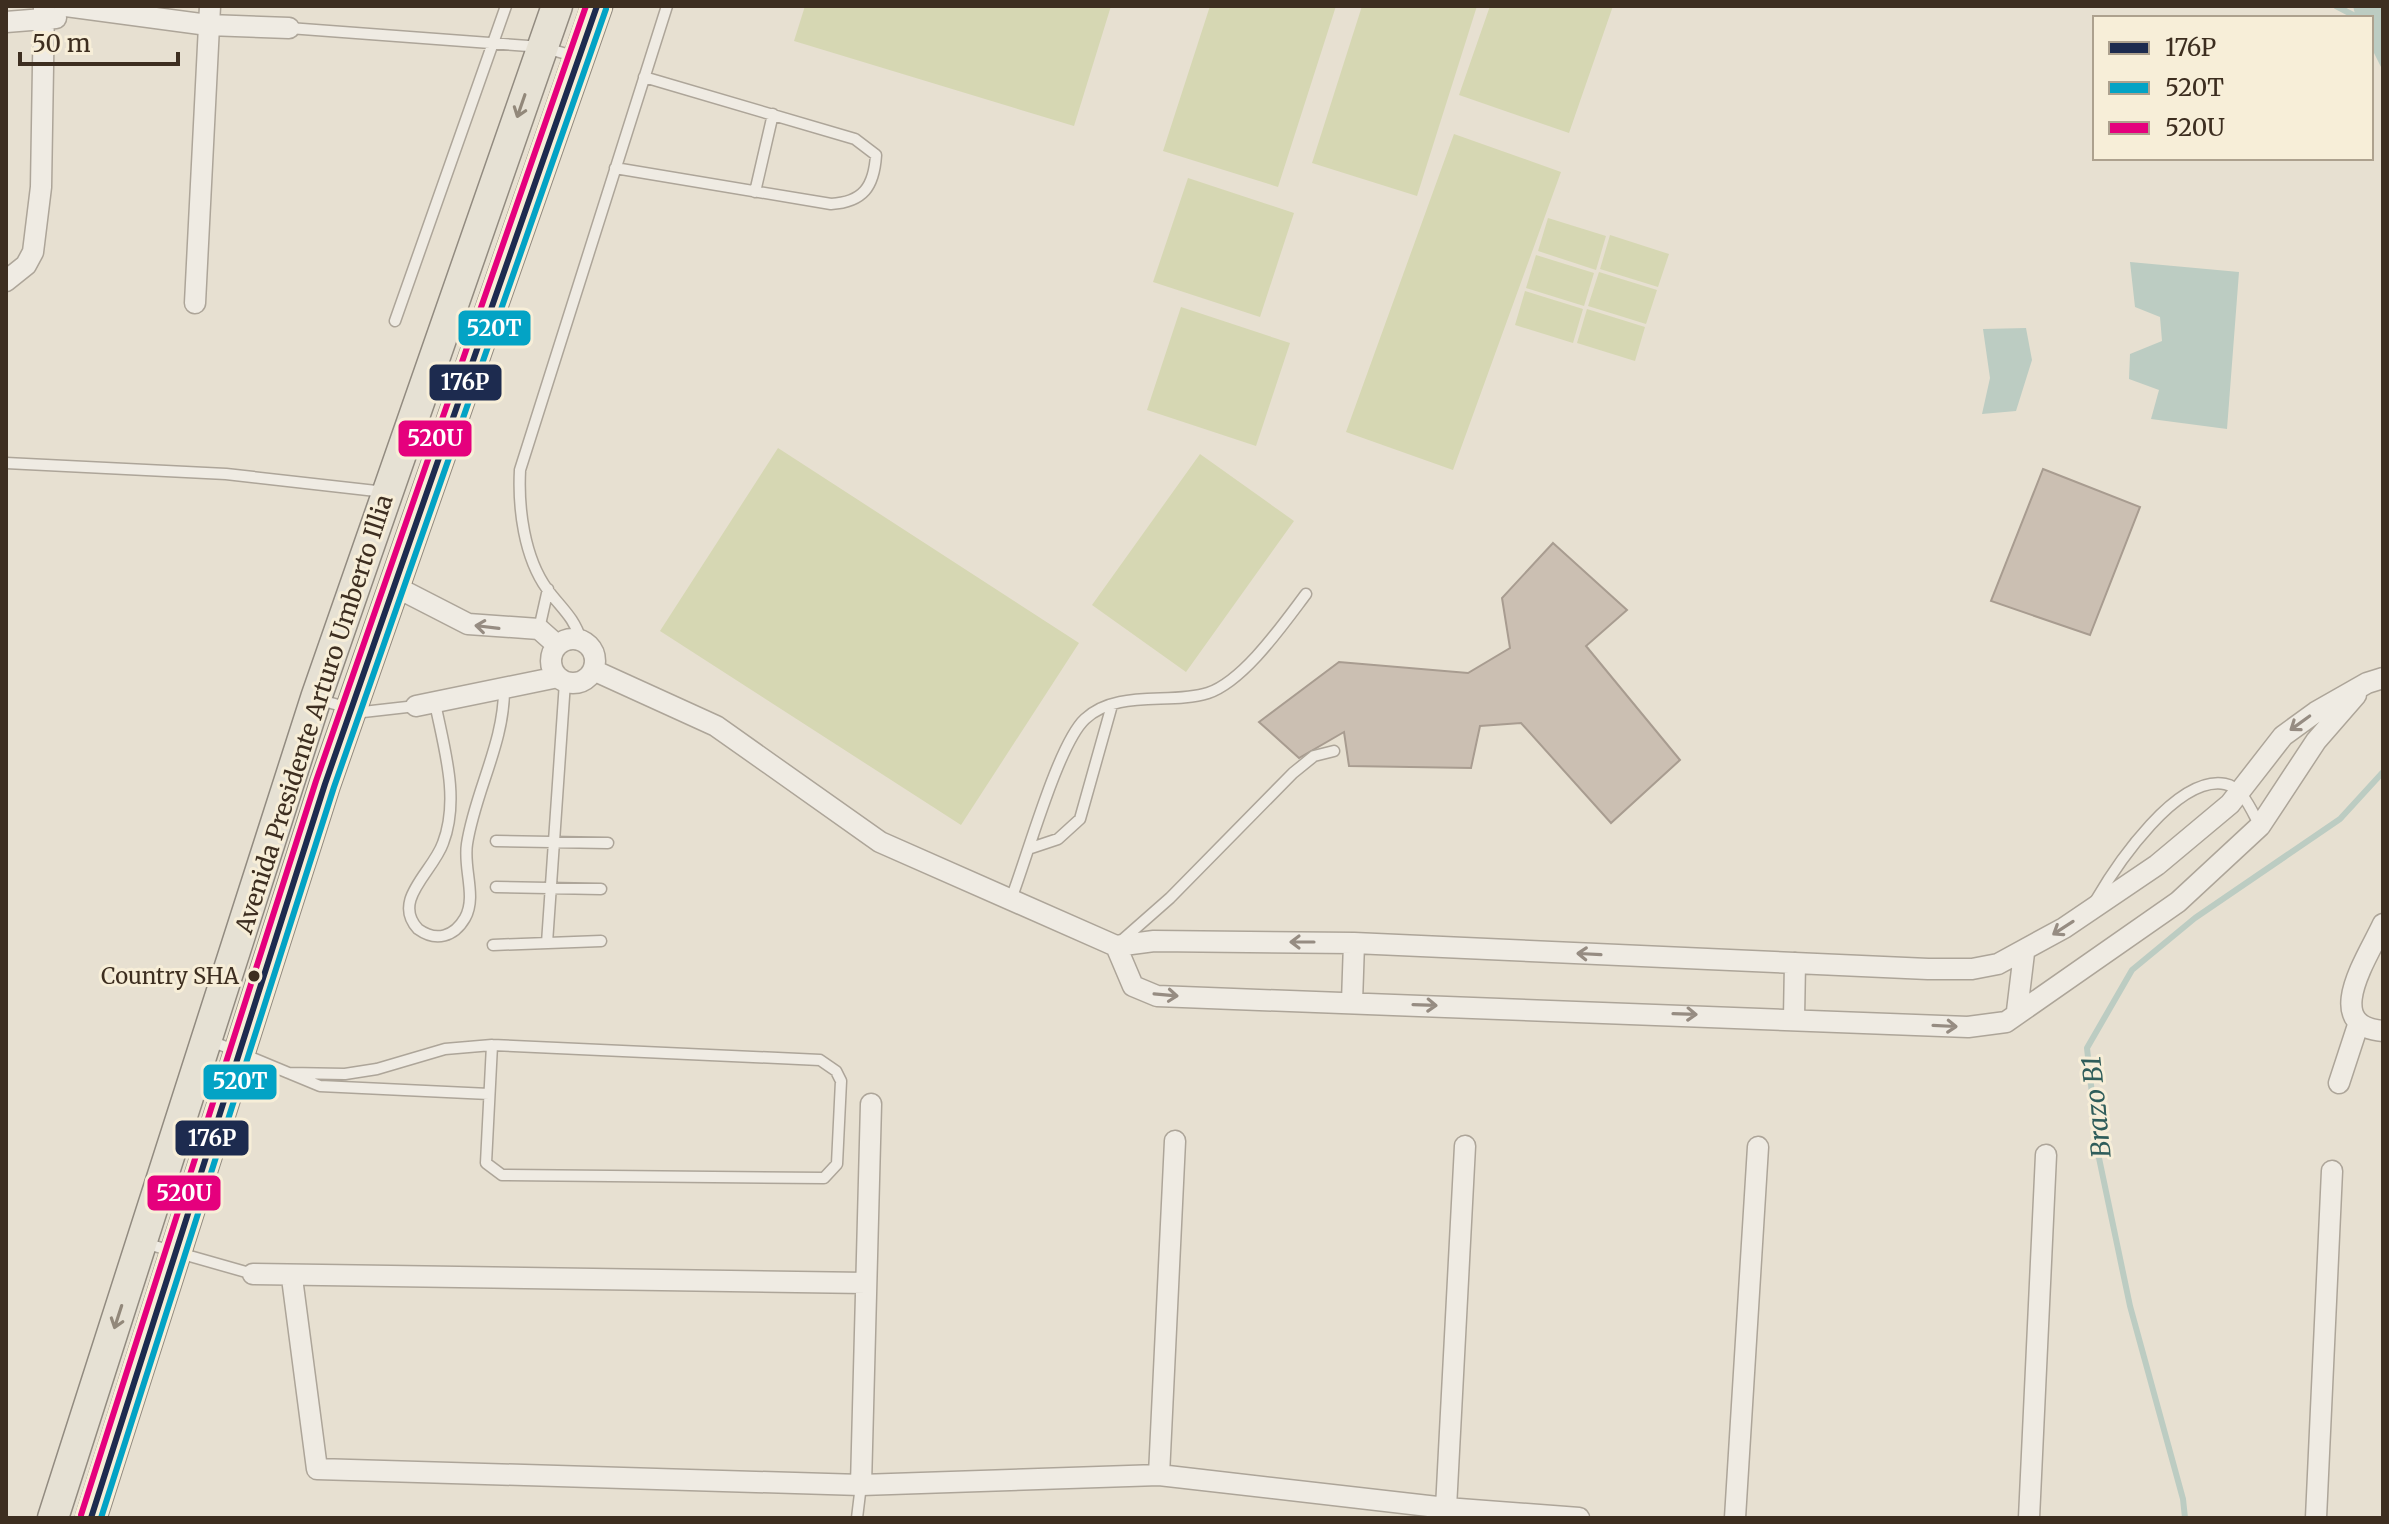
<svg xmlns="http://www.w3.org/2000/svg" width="2389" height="1524" font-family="Merriweather,serif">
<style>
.green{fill:#d6d7b3}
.water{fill:#bcccc2}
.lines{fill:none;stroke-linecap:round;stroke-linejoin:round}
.stream{stroke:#bcccc2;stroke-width:6}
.building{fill:#cbbfb2;stroke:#a89c90;stroke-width:2}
.service-casing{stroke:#ada599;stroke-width:13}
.minor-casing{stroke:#ada599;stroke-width:23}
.primary-casing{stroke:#928b80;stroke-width:33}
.service{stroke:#efebe3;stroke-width:10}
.minor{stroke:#efebe3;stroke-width:20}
.primary{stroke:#e6e1d4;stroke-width:30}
.bus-1-casing{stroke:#f7eed8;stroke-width:12}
.bus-2-casing{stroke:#f7eed8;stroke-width:12}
.bus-3-casing{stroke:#f7eed8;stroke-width:12}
.bus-1{stroke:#1d2b4f;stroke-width:6}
.bus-2{stroke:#03a3c5;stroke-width:6}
.bus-3{stroke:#e5007d;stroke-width:6}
.oneway{stroke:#92887a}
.oneway2{stroke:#968c82}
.bus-dot{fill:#3d2e20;stroke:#f7eed8;stroke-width:3}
.labels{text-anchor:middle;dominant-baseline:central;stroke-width:6;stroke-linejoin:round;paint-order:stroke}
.bus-label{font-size:22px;fill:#3d2e20;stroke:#f7eed8;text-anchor:end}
.street-label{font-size:24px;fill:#3d2e20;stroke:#f7eed8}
.water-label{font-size:26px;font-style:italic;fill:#2f5d5a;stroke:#f7eed8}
.line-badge{stroke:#f7eed8;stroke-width:3}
.badge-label{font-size:22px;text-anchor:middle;font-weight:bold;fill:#fff}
</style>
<rect width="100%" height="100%" fill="#e7e0d1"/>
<!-- green -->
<path class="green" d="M 805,6 L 1111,6 L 1074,126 L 794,41 Z
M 1210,6 L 1336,6 L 1278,187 L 1163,151 Z
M 1362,6 L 1477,6 L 1417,196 L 1312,163 Z
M 1490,6 L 1613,6 L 1569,133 L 1459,95 Z
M 1454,134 L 1561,172 L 1453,470 L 1346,432 Z
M 1188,178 L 1294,213 L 1260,317 L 1153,282 Z
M 1548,218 L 1606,236 L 1596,270 L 1538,251 Z
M 1610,235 L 1669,254 L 1658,287 L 1600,269 Z
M 1536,255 L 1594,273 L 1584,306 L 1526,288 Z
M 1599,272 L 1657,290 L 1646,324 L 1588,306 Z
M 1525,291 L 1583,309 L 1573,343 L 1515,325 Z
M 1181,307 L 1290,343 L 1256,446 L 1147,410 Z
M 1587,309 L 1645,327 L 1635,361 L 1577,343 Z
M 778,448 L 1079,643 L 961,825 L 660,631 Z
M 1200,454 L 1294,521 L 1186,672 L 1092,605 Z"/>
<!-- water -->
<path class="water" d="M 2353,6 L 2383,6 L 2383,71 L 2371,47 L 2371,18 L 2356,18 Z
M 2130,262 L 2239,272 L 2227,429 L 2151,419 L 2159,390 L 2129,379 L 2130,354 L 2162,341 L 2160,317 L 2135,307 Z
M 2026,328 L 2032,360 L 2016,411 L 1982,414 L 1990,378 L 1983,329 Z"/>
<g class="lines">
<!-- stream -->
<path class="stream" d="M 2336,6 L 2355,16 L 2375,6
M 2185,1518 L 2183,1499 L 2130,1306 L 2099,1158 L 2087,1048 L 2132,970 L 2195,918 L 2340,819 L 2383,772"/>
</g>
<!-- building -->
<path class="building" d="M 2043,469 L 2140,507 L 2090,635 L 1991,601 Z
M 1553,543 L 1627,610 L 1586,646 L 1680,760 L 1611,823 L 1521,723 L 1480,726 L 1471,768 L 1349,766 L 1344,732 L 1299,758 L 1259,722 L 1339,662 L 1468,673 L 1510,648 L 1502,598 Z"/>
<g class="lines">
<!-- service casing -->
<g class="service-casing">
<path id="service" d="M 289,28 L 542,47 L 577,57
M 615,168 L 831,204 C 863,202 874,187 876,155 L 855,139 L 644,77
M 755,192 L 773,114
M 395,321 L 506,6
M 6,463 L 226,474 L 385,492
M 539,629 L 548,589
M 581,640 C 574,617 561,608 547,589 C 524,557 518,508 520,470 L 667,6
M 317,699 L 363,712 L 416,706
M 435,703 C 444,748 460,799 443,843 C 433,872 391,900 418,929 C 436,942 454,937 465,918 C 477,897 463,868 467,844 C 475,791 505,742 504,687
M 496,841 L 608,843
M 1031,848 L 1058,839 L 1080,819 L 1112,705
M 496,887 L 601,889
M 1011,899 C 1027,858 1058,744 1085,719 C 1117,689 1170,705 1208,693 C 1244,681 1284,623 1306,594
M 2096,900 C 2117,864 2177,775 2225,784 C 2243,787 2252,812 2260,826
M 1120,942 L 1170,898 L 1293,773 L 1314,756 L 1334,751
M 547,943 L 565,682
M 493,945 L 601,941
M 209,1040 L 320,1086 L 489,1094
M 289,1073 L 345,1074 L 377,1069 L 445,1049 L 492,1045 L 820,1060 L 836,1071 L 841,1081 L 837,1164 L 824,1178 L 502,1175 L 486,1163 L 492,1045
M 144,1243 L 253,1274
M 857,1518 L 861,1485"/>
</g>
<!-- minor casing -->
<g class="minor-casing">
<path id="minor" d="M 66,6 L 208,25 L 289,28
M 6,22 L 56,18
M 6,281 L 26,265 L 33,252 L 41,187 L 44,6
M 195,303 L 210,6
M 394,586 L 468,624 L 539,629 L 557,645
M551 661a22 22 0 1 1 44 0a22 22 0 1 1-44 0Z
M 593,670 L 716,726 L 880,842 L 1116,946 L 1154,941 L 1354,943 L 1928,969 L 1972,969 L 1998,964 L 2064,928 L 2157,865 L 2230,804 L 2283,736 L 2316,712 L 2367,683 L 2383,678
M 416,706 L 558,677
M 2383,924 C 2368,957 2320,1026 2383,1031
M 1116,946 L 1133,986 L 1157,996 L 1968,1027 L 2006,1022 L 2178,902 L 2260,826 L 2316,741 L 2356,695
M 1352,1002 L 1354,943
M 2017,1011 L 2024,953
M 1794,1018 L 1795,963
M 2339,1083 L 2358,1025
M 253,1274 L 866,1283
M 292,1278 L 317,1469 L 861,1485 L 1159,1475 L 1446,1508 L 1579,1518
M 1159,1475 L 1175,1141
M 861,1485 L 871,1104
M 1446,1508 L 1465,1146
M 1735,1518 L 1758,1147
M 2029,1518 L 2046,1155
M 2316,1518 L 2332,1171"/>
</g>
<!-- primary casing -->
<g class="primary-casing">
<path id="primary" d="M 53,1518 L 316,698 L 557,6
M 91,1518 L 325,784 L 597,6"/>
</g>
<!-- service -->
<use href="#service" class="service"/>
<!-- minor -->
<use href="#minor" class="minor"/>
<!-- primary -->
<use href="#primary" class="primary"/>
<!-- bus-1 casing -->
<g class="bus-1-casing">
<path id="bus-1" d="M 91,1518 L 325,784 L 597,6"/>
</g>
<!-- bus-2 casing -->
<g class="bus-2-casing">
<path id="bus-2" d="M 101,1518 L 334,787 L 606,9"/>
</g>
<!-- bus-3 casing -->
<g class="bus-3-casing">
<path id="bus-3" d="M 81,1515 L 316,781 L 586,6"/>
</g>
<!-- bus-1 -->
<use href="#bus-1" class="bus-1"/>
<!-- bus-2 -->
<use href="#bus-2" class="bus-2"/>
<!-- bus-3 -->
<use href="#bus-3" class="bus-3"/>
</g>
<!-- one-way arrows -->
<defs><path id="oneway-shaft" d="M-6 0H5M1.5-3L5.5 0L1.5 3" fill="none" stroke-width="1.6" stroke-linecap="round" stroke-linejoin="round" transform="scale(2)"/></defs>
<g class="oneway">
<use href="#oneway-shaft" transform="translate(521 106) rotate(109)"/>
<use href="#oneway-shaft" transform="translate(118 1317) rotate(108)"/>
</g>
<g class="oneway2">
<use href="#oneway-shaft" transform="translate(487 627) rotate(-173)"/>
<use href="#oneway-shaft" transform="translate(2300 723) rotate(144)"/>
<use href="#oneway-shaft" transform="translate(2063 928) rotate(147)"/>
<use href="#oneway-shaft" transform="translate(1302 942) rotate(-180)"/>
<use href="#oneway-shaft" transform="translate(1589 954) rotate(-177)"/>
<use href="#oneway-shaft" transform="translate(1166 995) rotate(5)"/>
<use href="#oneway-shaft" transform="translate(1425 1005) rotate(2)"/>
<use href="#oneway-shaft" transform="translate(1685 1014) rotate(2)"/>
<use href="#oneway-shaft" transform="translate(1945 1026) rotate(3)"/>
</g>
<!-- markers -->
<circle class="bus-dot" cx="254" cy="976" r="7"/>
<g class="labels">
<!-- bus labels -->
<g class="bus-label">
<text x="239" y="976">Country SHA</text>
</g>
<!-- street labels -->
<g class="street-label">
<text transform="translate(314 714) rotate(-72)">Avenida Presidente Arturo Umberto Illia</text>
</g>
<!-- water labels -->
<g class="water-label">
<text transform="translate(2096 1107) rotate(-96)">Brazo B1</text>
</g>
</g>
<g class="line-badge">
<rect x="457" y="309" width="75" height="38" rx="8" fill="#03a3c5"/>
<rect x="428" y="363" width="75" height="39" rx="8" fill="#1d2b4f"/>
<rect x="397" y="419" width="76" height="39" rx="8" fill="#e5007d"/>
<rect x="202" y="1063" width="76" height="38" rx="8" fill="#03a3c5"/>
<rect x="174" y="1119" width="76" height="38" rx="8" fill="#1d2b4f"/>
<rect x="146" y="1174" width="76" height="38" rx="8" fill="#e5007d"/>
</g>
<g class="badge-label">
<text x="494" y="336">520T</text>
<text x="465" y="390">176P</text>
<text x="435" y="446">520U</text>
<text x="240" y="1089">520T</text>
<text x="212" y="1146">176P</text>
<text x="184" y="1201">520U</text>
</g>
<!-- border -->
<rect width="2389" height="1524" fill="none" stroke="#3d2e20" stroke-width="16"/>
<!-- legend -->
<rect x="2093" y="16" width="280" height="144" fill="#f7eed8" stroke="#ada18e" stroke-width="2"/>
<rect x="2109" y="42" width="40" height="12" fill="#1d2b4f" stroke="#ada18e" stroke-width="2"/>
<text x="2165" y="56" font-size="24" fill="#3d2e20">176P</text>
<rect x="2109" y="82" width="40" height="12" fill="#03a3c5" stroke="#ada18e" stroke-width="2"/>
<text x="2165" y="96" font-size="24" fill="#3d2e20">520T</text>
<rect x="2109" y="122" width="40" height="12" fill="#e5007d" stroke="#ada18e" stroke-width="2"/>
<text x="2165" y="136" font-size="24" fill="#3d2e20">520U</text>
<!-- scale -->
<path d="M20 52v12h158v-12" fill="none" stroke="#3d2e20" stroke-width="4"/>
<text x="32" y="52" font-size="24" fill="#3d2e20" stroke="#f7eed8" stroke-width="6" paint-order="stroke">50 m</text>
</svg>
